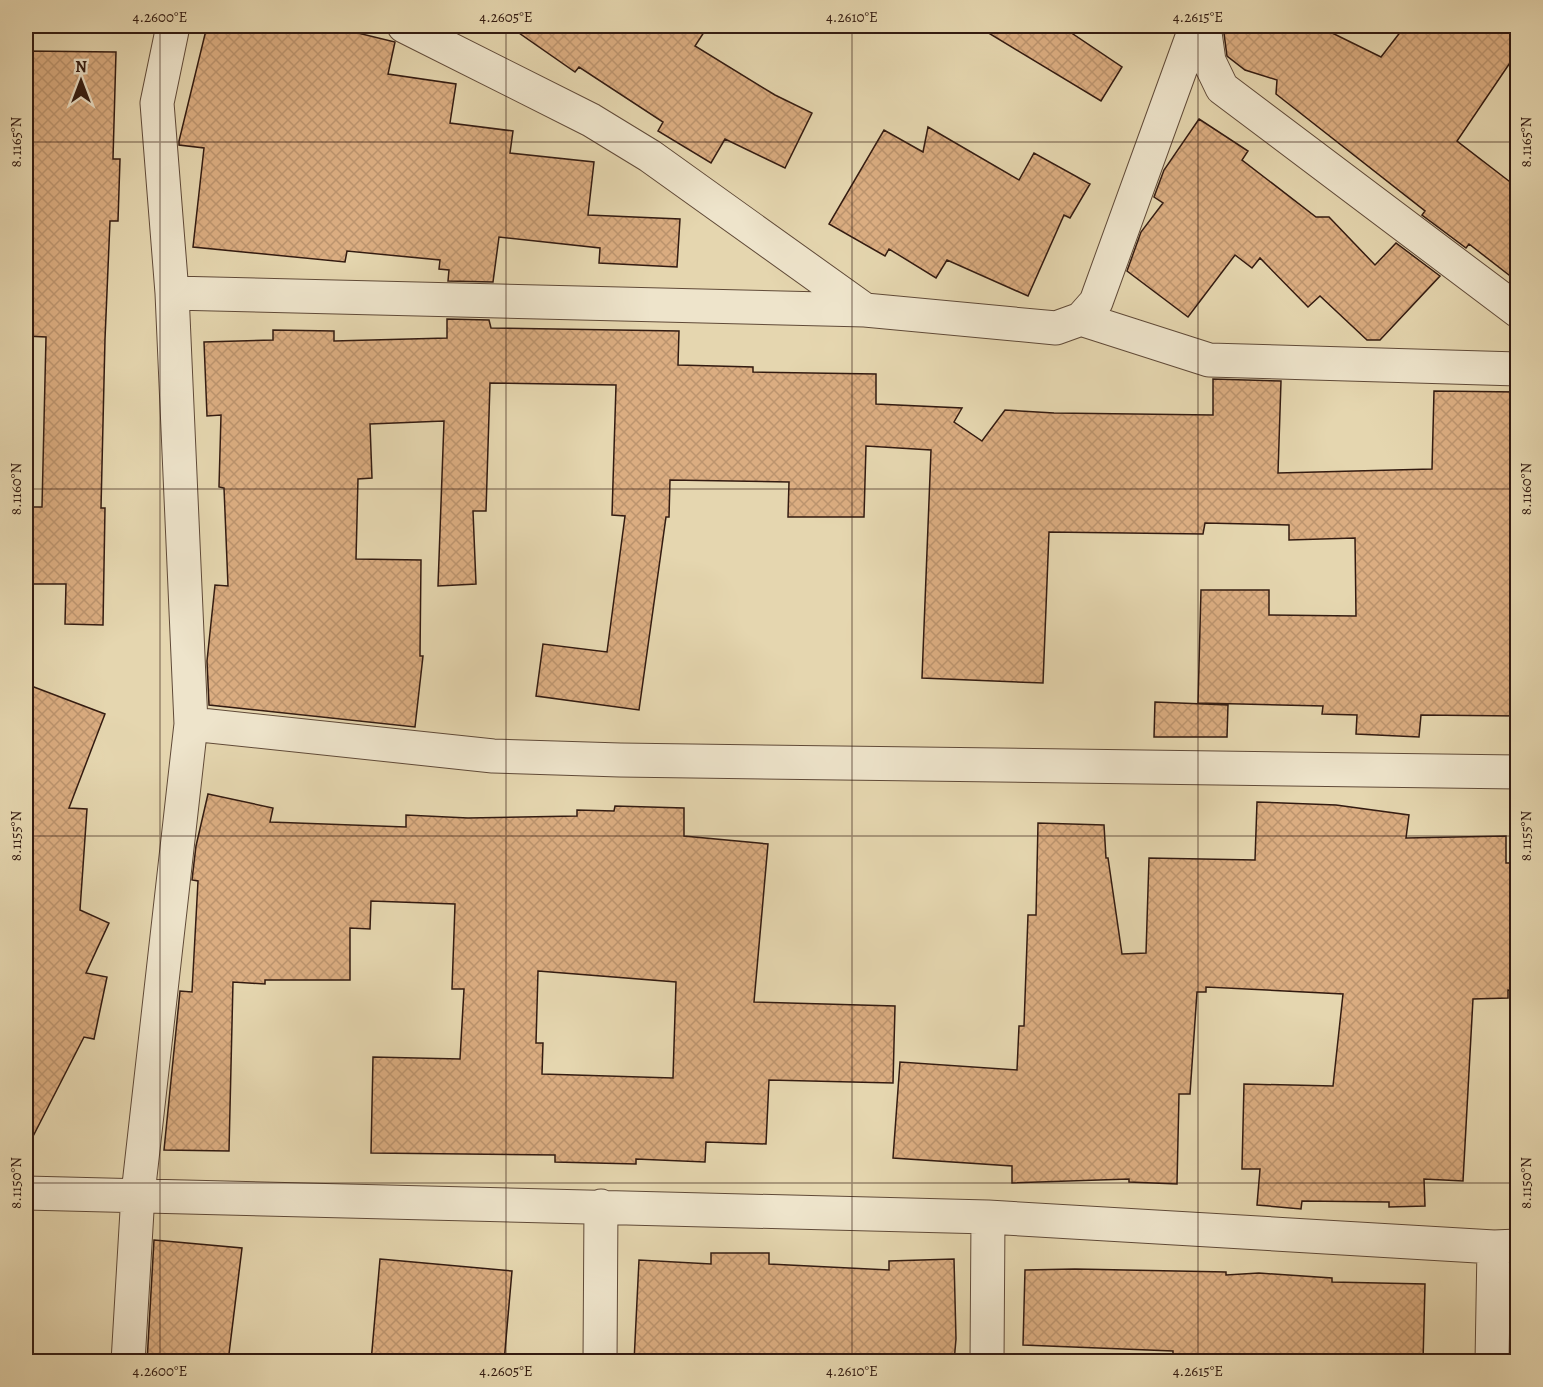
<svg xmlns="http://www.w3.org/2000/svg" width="1543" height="1387" font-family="Alegreya,serif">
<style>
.building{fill:url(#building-cross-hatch);stroke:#331b11;stroke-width:1.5;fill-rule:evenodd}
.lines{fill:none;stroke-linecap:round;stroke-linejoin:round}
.minor-casing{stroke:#604a38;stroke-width:35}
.minor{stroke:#eee4cb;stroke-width:33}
.ticks{fill:none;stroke:#331b11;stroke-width:1.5;stroke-opacity:0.45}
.neatline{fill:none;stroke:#331b11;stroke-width:2}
.ticks-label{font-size:15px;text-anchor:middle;fill:#331b11}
</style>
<defs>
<pattern id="building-cross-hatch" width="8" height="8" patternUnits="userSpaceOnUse" patternTransform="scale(1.5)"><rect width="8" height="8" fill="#dbad81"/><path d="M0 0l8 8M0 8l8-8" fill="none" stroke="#bc946e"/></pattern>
</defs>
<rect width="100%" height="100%" fill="#e5d6af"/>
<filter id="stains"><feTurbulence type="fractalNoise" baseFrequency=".00333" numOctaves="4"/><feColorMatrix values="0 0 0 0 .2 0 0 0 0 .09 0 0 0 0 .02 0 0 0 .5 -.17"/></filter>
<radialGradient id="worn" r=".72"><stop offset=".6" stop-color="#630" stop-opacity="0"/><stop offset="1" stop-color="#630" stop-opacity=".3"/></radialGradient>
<!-- building -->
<path class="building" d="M 207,26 L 329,26 L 395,42 L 388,74 L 456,84 L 450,123 L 513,131 L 510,153 L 594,162 L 588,215 L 680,219 L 677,267 L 599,263 L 600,248 L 499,237 L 493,282 L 448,281 L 449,270 L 439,269 L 440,260 L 347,251 L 345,262 L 193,247 L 204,148 L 179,145 L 179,141 Z
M 509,26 L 708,26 L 695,46 L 775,95 L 812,113 L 785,168 L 725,139 L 711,163 L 658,131 L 663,122 L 579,67 L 575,72 Z
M 977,26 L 1061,26 L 1122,67 L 1101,101 Z
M 1223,26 L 1318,26 L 1381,57 L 1405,26 L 1518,26 L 1518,51 L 1457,141 L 1518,188 L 1518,282 L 1469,244 L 1466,248 L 1422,215 L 1425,211 L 1276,94 L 1277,80 L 1245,70 L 1227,56 Z
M 26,51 L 116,52 L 113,159 L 120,159 L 118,221 L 110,221 L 105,339 L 101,508 L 105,508 L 103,625 L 65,624 L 66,584 L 26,584 L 26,507 L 42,507 L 46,337 L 26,336 Z
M 1199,119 L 1248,151 L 1242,160 L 1316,217 L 1329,217 L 1375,265 L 1396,243 L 1440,276 L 1380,340 L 1367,340 L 1320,296 L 1308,307 L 1260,258 L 1252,268 L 1235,255 L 1188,317 L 1127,271 L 1141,232 L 1163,203 L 1154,197 L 1164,170 Z
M 928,127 L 1019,180 L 1034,153 L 1090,184 L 1070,218 L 1064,215 L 1028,296 L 947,260 L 936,278 L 889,249 L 885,256 L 829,224 L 884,130 L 923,152 Z
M 447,319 L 489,320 L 491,328 L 679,331 L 678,365 L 753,367 L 753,372 L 876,374 L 876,404 L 962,408 L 954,422 L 982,441 L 1005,410 L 1054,413 L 1213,415 L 1213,379 L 1281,381 L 1278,473 L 1432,469 L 1434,391 L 1518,392 L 1518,716 L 1421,715 L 1419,737 L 1356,734 L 1357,715 L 1322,714 L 1323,706 L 1198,703 L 1201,590 L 1269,590 L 1269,615 L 1356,616 L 1355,538 L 1289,540 L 1289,525 L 1205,523 L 1203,534 L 1049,532 L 1043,683 L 922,678 L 931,450 L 866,446 L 864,517 L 788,517 L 789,482 L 670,480 L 669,517 L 666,517 L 639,710 L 536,696 L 543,644 L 607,652 L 625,516 L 612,515 L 616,385 L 490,383 L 486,511 L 473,511 L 476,584 L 438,586 L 444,421 L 370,424 L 372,478 L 358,479 L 356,559 L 421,560 L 420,656 L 423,656 L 415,727 L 209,705 L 207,661 L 215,585 L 228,586 L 224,488 L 219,487 L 221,415 L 207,416 L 204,342 L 273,340 L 273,330 L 334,331 L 334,341 L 447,338 Z
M 26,684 L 105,714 L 69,808 L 87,809 L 80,910 L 109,923 L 86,973 L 107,977 L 94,1039 L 84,1037 L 26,1150 Z
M 1155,702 L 1228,705 L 1227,737 L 1154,737 Z
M 208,794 L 273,808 L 270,822 L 406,827 L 406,815 L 468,818 L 577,816 L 577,810 L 614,811 L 615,806 L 684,808 L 684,836 L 768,844 L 754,1002 L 895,1006 L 893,1083 L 769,1080 L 766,1144 L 706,1142 L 705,1162 L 636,1159 L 636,1164 L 555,1162 L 555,1155 L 371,1153 L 373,1057 L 460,1059 L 464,989 L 452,989 L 455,904 L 371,901 L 370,929 L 350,928 L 350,980 L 265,980 L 265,984 L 233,982 L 229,1151 L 164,1150 L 180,991 L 192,992 L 198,881 L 192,880 L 196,846 ZM 538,971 L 676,982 L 673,1078 L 542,1074 L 543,1043 L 536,1043 Z
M 1257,802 L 1336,805 L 1409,815 L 1406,838 L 1506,836 L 1506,863 L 1518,863 L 1518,991 L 1508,990 L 1508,998 L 1473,999 L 1463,1181 L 1424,1179 L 1425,1206 L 1389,1207 L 1389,1202 L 1302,1201 L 1301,1209 L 1257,1205 L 1260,1169 L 1242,1169 L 1244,1084 L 1333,1086 L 1343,994 L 1206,987 L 1206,992 L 1197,992 L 1190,1094 L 1179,1094 L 1177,1184 L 1129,1182 L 1129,1179 L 1012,1183 L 1012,1166 L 893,1158 L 900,1062 L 1017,1070 L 1019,1026 L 1024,1026 L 1028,915 L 1036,915 L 1038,823 L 1104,825 L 1106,858 L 1108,858 L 1122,954 L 1146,953 L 1149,858 L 1255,860 Z
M 154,1240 L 242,1248 L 228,1362 L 147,1362 Z
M 711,1253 L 769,1253 L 769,1264 L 889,1270 L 889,1261 L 954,1259 L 956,1339 L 954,1362 L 697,1359 L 697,1362 L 634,1362 L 639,1260 L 711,1264 Z
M 380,1259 L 512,1271 L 504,1362 L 371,1362 Z
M 1075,1269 L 1226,1272 L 1226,1275 L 1259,1273 L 1332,1278 L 1332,1282 L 1425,1284 L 1423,1362 L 1173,1362 L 1173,1351 L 1023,1345 L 1025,1270 Z"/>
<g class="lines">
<!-- minor casing -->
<g class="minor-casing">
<path id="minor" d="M 404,26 L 591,120 L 650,156 L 865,310 L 1056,328 L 1081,319 L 1096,302 L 1196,26
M 1204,26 L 1209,61 L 1222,88 L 1518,311
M 172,293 L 865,310
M 1081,319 L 1209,360 L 1518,369
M 191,724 L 493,756 L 620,760 L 1518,772
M 26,1193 L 988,1217 L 1494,1247 L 1518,1246
M 128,1362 L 138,1194 L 191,724 L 172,293 L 157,103 L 173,26
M 600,1362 L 601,1206
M 987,1362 L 988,1217
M 1492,1362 L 1494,1247"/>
</g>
<!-- minor -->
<use href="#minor" class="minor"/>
</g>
<!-- ticks -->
<path class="ticks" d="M 160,26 L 160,1362M 506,26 L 506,1362M 852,26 L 852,1362M 1198,26 L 1198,1362M 26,142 L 1518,142M 26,489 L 1518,489M 26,836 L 1518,836M 26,1183 L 1518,1183"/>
<!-- margin -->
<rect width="1543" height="1387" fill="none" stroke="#e5d6af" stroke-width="66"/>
<!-- north arrow -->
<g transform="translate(81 81)" stroke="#eee4cb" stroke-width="4.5" paint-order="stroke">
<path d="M0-4.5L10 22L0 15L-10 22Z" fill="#331b11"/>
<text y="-9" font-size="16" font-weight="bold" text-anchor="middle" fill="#331b11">N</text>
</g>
<rect x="33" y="33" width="1477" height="1321" class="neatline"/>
<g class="ticks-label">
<text x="160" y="22">4.2600°E</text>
<text x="506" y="22">4.2605°E</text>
<text x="852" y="22">4.2610°E</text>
<text x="1198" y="22">4.2615°E</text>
<text transform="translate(16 142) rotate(-90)" y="5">8.1165°N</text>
<text transform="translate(1526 142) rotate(-90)" y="5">8.1165°N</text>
<text transform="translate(16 489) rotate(-90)" y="5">8.1160°N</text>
<text transform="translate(1526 489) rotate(-90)" y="5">8.1160°N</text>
<text transform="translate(16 836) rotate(-90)" y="5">8.1155°N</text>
<text transform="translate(1526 836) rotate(-90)" y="5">8.1155°N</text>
<text transform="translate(16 1183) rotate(-90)" y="5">8.1150°N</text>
<text transform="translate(1526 1183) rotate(-90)" y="5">8.1150°N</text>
<text x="160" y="1376">4.2600°E</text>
<text x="506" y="1376">4.2605°E</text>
<text x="852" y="1376">4.2610°E</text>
<text x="1198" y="1376">4.2615°E</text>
</g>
<rect width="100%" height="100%" filter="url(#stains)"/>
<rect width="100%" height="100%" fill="url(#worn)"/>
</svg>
